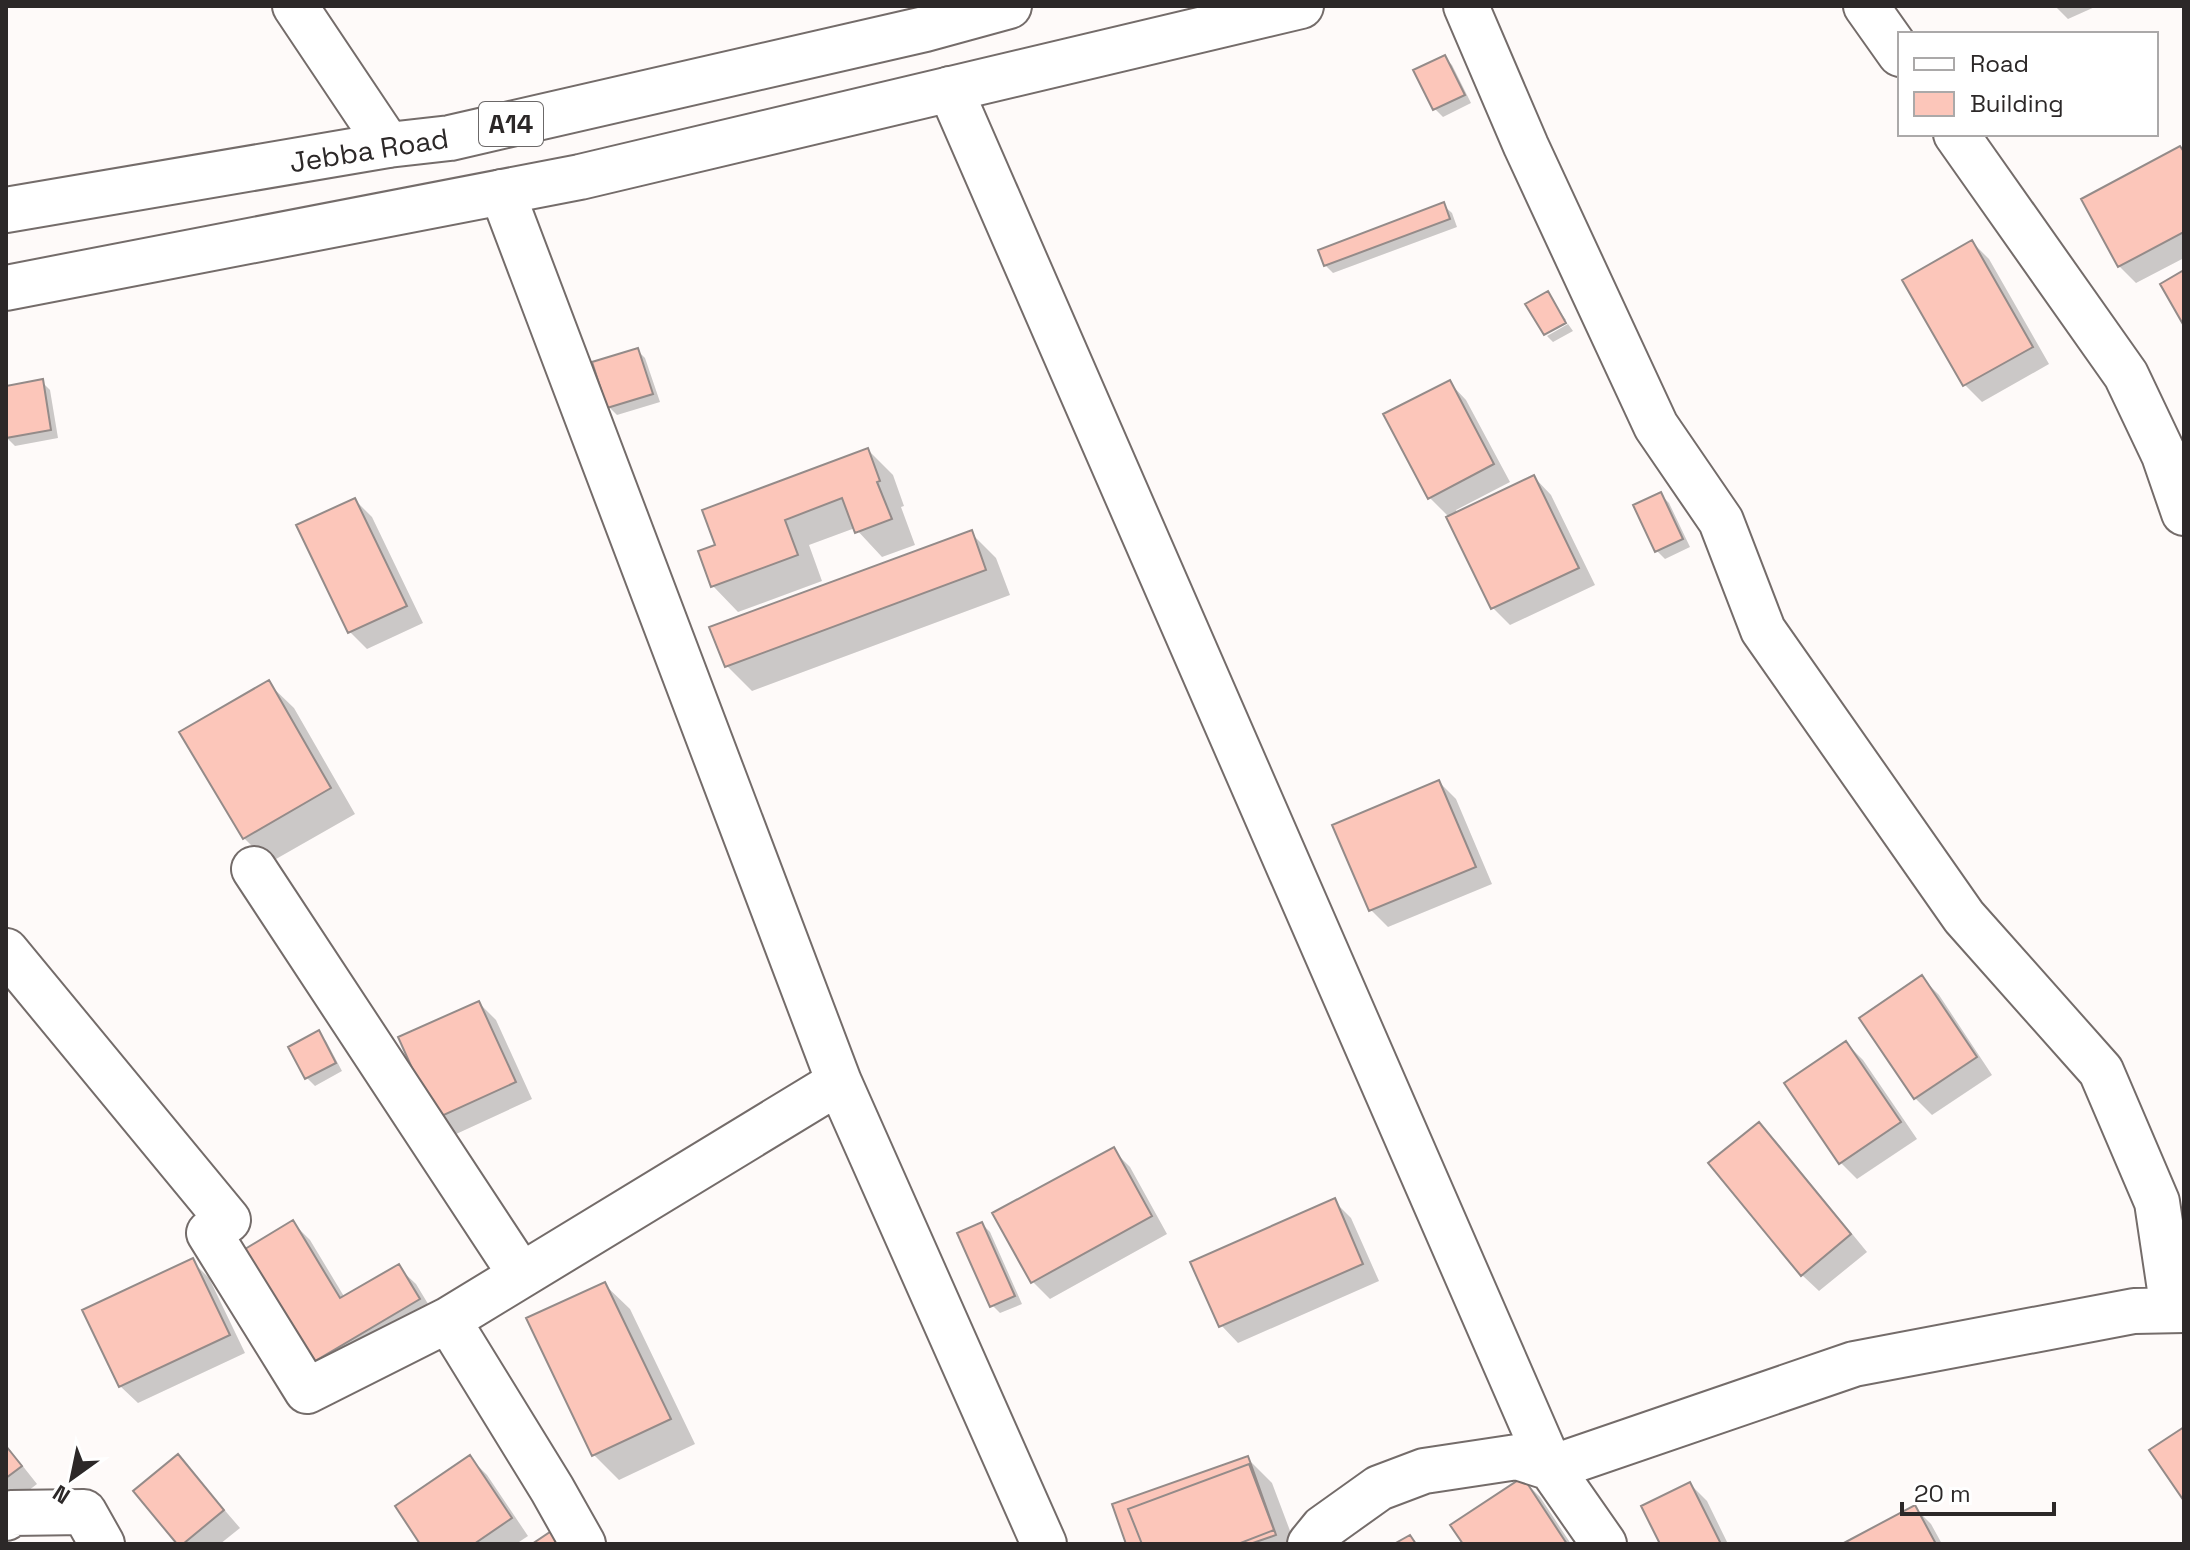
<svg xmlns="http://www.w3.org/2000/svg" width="2190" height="1550" font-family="'Space Grotesk',sans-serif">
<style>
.shadow{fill:#0003}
.building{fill:#fcc6ba;stroke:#948b89;stroke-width:2}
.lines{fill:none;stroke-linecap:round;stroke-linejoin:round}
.minor-casing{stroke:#746c6a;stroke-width:48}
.trunk-casing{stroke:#746c6a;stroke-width:48}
.minor{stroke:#fff;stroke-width:44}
.trunk{stroke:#fff;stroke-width:44}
.labels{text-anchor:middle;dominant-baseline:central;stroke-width:6;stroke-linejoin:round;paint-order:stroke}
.shield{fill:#fff;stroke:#6b6868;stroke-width:2}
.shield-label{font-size:26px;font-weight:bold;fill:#2c2828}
.street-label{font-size:28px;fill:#2c2828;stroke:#fff}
</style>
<rect width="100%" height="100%" fill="#fefaf9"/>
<!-- shadow -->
<path class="shadow" d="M 2055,6 L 2097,6 L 2068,19 Z
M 1444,57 L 1452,65 L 1471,103 L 1443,117 L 1435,109 Z
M 2184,152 L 2184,258 L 2136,283 L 2119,266 Z
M 1443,205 L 1452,213 L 1457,227 L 1333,273 L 1325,265 Z
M 1972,242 L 1989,259 L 2049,364 L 1982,402 L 1965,385 Z
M 1547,293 L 1566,320 L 1545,333 Z
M 1568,324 L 1573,331 L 1553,342 L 1547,336 Z
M 637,350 L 645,358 L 660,402 L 617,415 L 609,407 Z
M 42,382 L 50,390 L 58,438 L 15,446 L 7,438 L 6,432 L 6,388 Z
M 1449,382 L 1466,400 L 1510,482 L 1456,510 L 1457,513 L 1534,477 L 1551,495 L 1595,585 L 1510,625 L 1493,608 L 1448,516 L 1430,498 Z
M 868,450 L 893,475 L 904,506 L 901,507 L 915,545 L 882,557 L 855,528 L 809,545 L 822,581 L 738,612 L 713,586 L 700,553 L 718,546 Z
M 1661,495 L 1669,503 L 1690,547 L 1665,559 L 1657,551 Z
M 355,500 L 372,517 L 423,623 L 367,649 L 350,632 Z
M 971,533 L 996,558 L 1010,595 L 752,691 L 727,666 Z
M 268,683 L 294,708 L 355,814 L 269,863 L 244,838 Z
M 1439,782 L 1456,799 L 1492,884 L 1388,927 L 1371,910 Z
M 1922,978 L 1939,995 L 1992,1075 L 1932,1115 L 1915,1098 Z
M 479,1003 L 496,1020 L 532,1099 L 454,1135 L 437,1118 Z
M 318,1033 L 326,1041 L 342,1071 L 315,1086 L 307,1078 Z
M 1846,1043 L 1863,1060 L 1917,1139 L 1857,1179 L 1840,1162 Z
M 1759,1125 L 1776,1141 L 1867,1252 L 1819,1291 L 1802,1275 Z
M 1113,1150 L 1130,1167 L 1167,1234 L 1050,1299 L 1033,1282 Z
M 1334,1201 L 1351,1218 L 1379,1281 L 1238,1343 L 1221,1325 Z
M 293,1223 L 310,1240 L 345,1298 L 398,1267 L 416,1284 L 436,1317 L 307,1365 Z
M 982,1224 L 990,1232 L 1022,1304 L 1000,1313 L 992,1305 Z
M 192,1261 L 209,1278 L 245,1353 L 138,1403 L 120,1386 Z
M 604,1284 L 630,1309 L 695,1444 L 619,1480 L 594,1455 L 529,1319 Z
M 6,1445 L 37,1484 L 6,1508 Z
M 178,1456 L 240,1528 L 220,1544 L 179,1544 Z
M 470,1458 L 487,1475 L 528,1536 L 516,1544 L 423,1544 Z
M 1247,1458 L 1272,1483 L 1295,1544 L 1128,1544 Z
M 1523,1480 L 1540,1497 L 1571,1544 L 1465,1544 Z
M 1690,1484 L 1707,1501 L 1728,1544 L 1662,1544 Z
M 1914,1507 L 1931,1524 L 1942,1544 L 1846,1544 Z"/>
<!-- building -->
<path class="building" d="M 1445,55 L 1465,95 L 1433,110 L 1413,70 Z
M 2180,146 L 2184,152 L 2184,232 L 2118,267 L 2081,199 Z
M 1444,202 L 1450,219 L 1324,266 L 1318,250 Z
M 1972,240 L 2033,347 L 1963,386 L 1902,280 Z
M 2184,270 L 2184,326 L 2160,284 Z
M 1548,291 L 1566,323 L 1544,335 L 1525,304 Z
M 638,348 L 653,394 L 607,408 L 592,362 Z
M 43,379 L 51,430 L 6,438 L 6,386 Z
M 1450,380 L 1494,464 L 1428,499 L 1383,414 Z
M 868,448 L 880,481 L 877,482 L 892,519 L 855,533 L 842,498 L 785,520 L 798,555 L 711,587 L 698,551 L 715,545 L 702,510 Z
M 1534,475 L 1579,568 L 1491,609 L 1446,517 Z
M 1661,492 L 1683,539 L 1655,552 L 1633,505 Z
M 355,498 L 407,606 L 348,633 L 296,525 Z
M 972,530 L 986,570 L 725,667 L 709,627 Z
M 269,680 L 331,788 L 243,839 L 179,732 Z
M 1439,780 L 1476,867 L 1369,911 L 1332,825 Z
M 1922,975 L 1977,1057 L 1914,1099 L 1859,1018 Z
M 479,1001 L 516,1082 L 435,1119 L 398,1037 Z
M 319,1030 L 336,1063 L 305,1079 L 288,1047 Z
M 1846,1041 L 1901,1122 L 1839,1164 L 1784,1083 Z
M 1759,1122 L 1851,1234 L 1801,1276 L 1708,1163 Z
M 1114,1147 L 1152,1216 L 1031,1283 L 992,1213 Z
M 1335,1198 L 1363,1264 L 1219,1327 L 1190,1262 Z
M 293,1220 L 340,1298 L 399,1264 L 420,1299 L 305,1367 L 240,1252 Z
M 982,1222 L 1015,1296 L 990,1307 L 957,1233 Z
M 193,1258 L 230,1335 L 119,1387 L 82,1310 Z
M 605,1282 L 671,1419 L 592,1456 L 526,1318 Z
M 2184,1427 L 2184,1501 L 2149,1450 Z
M 6,1446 L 22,1466 L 6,1478 Z
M 178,1454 L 224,1510 L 183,1544 L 177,1544 L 133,1491 Z
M 470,1455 L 512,1518 L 474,1544 L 420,1544 L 395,1506 Z
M 1248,1456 L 1276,1535 L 1250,1544 L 1126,1544 L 1112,1504 Z
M 1249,1464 L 1274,1530 L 1238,1544 L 1142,1544 L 1128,1509 Z
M 1523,1477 L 1567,1544 L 1463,1544 L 1450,1525 Z
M 1690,1482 L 1721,1544 L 1660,1544 L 1641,1506 Z
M 1915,1505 L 1936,1544 L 1842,1544 Z
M 553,1530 L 562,1544 L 532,1544 Z
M 1410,1535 L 1416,1544 L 1394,1544 Z"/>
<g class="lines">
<!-- minor casing -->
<g class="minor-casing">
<path id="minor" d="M 295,6 L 388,145
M 1466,6 L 1526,146 L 1656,426 L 1721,521 L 1763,630 L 1964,917 L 2101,1071 L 2157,1202 L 2173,1310
M 1866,6 L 1900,54
M 950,89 L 1551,1468 L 1854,1364 L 2134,1311 L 2184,1310
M 1956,134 L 2126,375 L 2164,455 L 2184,513
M 502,192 L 839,1082 L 1044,1544
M 254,869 L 521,1275
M 6,951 L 228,1220 L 209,1233 L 307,1391 L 448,1320 L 552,1489 L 583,1544
M 448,1320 L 839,1082
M 6,1518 L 11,1513 L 84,1512 L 102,1544
M 1310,1544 L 1323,1528 L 1379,1488 L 1424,1471 L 1517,1457 L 1551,1468 L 1604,1544"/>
</g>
<!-- trunk casing -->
<g class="trunk-casing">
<path id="trunk" d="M 6,210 L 388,145 L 450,138 L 925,29 L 1009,6
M 6,288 L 580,177 L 1301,6"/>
</g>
<!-- minor -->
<use href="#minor" class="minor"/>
<!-- trunk -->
<use href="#trunk" class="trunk"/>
</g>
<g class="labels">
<!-- shield labels -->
<rect class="shield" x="479" y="102" width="64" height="44" rx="6"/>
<g class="shield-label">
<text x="511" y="124">A14</text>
</g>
<!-- street labels -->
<g class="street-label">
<text transform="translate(369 150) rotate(-9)">Jebba Road</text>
</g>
</g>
<!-- border -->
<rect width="2190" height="1550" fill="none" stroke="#2c2828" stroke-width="16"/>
<!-- legend -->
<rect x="1898" y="32" width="260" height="104" fill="#ffffff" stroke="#aba9a9" stroke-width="2"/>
<rect x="1914" y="58" width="40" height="12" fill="#ffffff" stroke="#aba9a9" stroke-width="2"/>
<text x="1970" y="72" font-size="24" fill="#2c2828">Road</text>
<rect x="1914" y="92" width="40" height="24" fill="#fcc6ba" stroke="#aba9a9" stroke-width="2"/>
<text x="1970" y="112" font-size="24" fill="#2c2828">Building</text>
<!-- north arrow -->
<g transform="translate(72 1478) rotate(213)" stroke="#ffffff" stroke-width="6" paint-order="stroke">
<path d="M0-6L14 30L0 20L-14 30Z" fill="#2c2828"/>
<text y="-12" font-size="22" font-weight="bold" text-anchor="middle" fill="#2c2828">N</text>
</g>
<!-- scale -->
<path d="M1902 1502v12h152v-12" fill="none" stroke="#2c2828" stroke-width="4"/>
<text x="1914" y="1502" font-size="24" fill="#2c2828" stroke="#ffffff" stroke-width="6" paint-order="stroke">20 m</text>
</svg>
